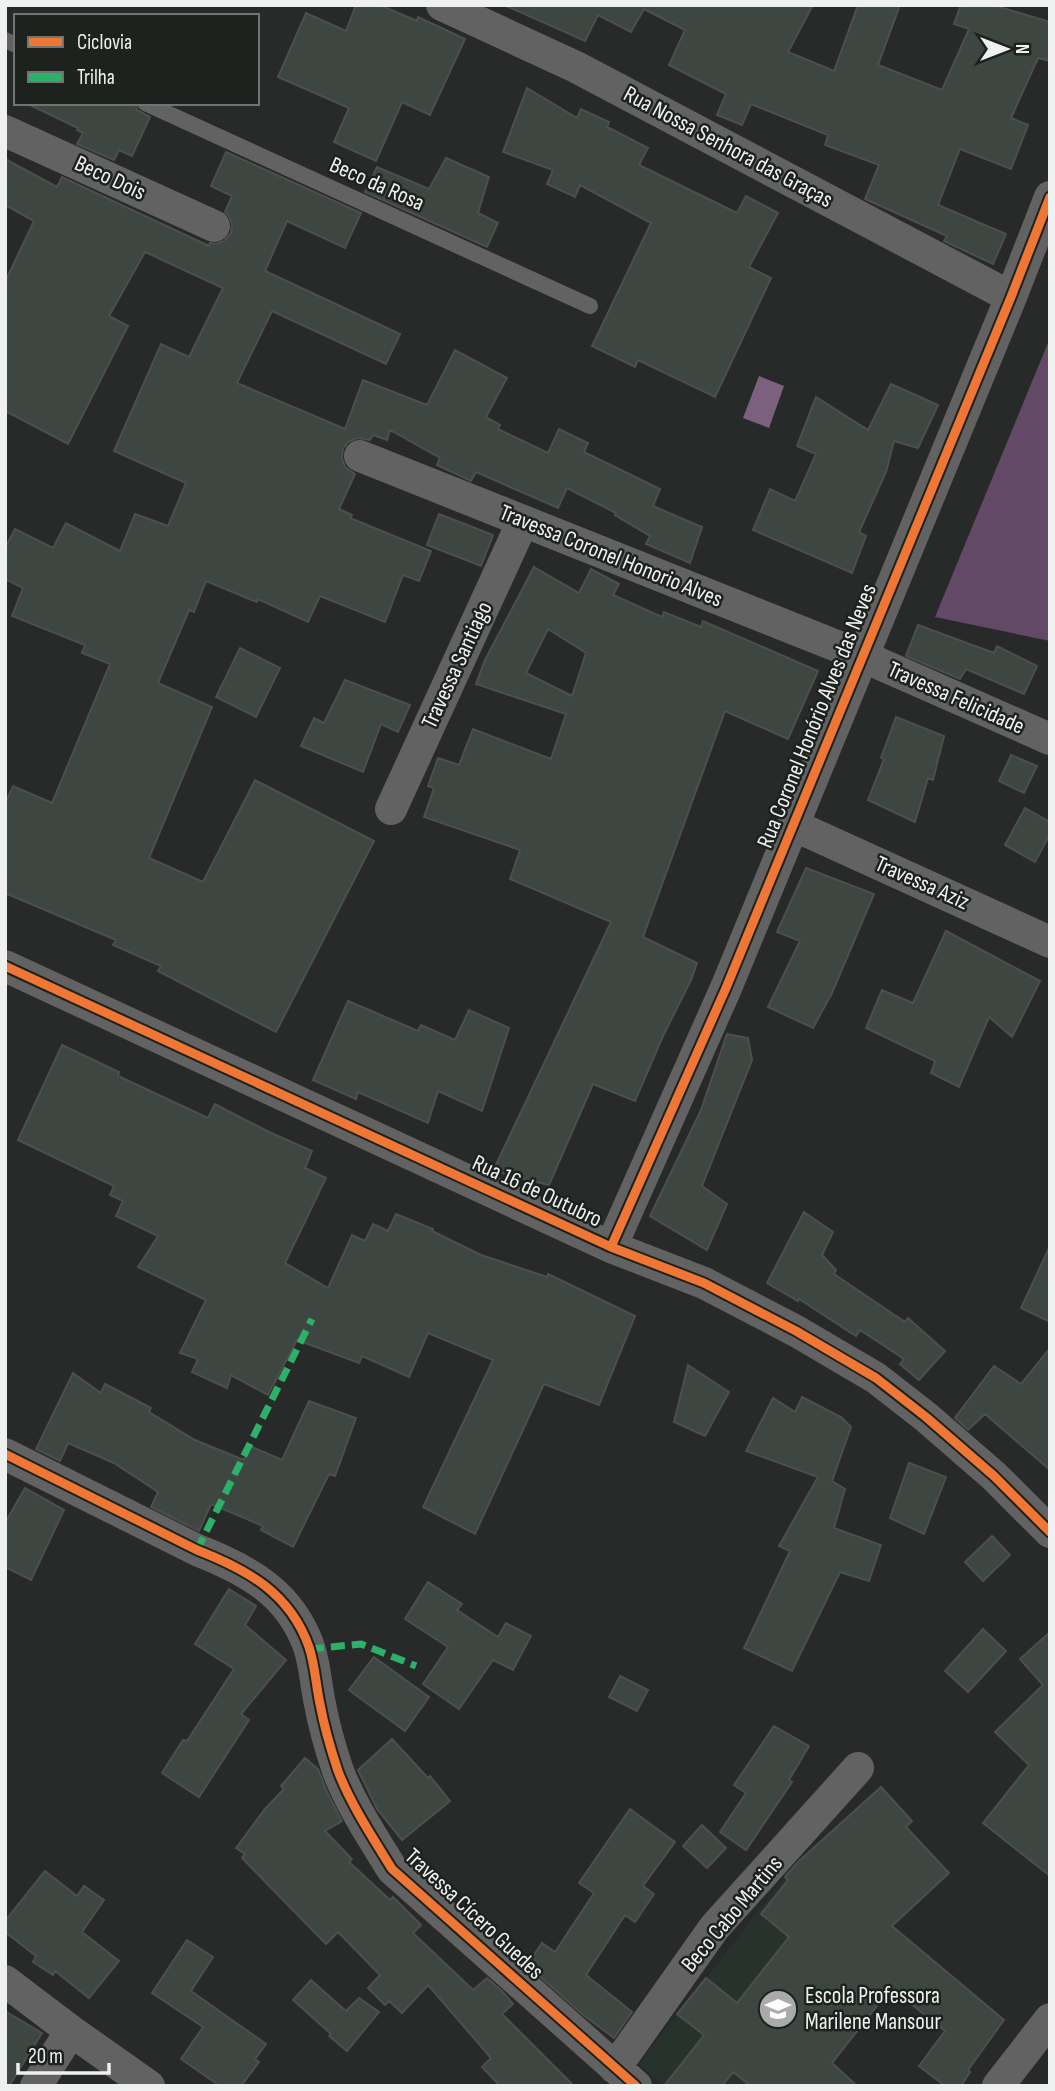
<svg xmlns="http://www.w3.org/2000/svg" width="1055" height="2091" font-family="'Sofia Sans Condensed',sans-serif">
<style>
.built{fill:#28322c}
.forest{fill:#624965}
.water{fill:#7c617f}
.building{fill:#3e4641;stroke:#4d4f4e;stroke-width:2;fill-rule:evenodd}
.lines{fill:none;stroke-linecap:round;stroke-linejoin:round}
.lane{stroke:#626262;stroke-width:16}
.street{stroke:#626262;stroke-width:32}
.quiet{stroke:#2db169;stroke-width:7;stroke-dasharray:14 7;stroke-linecap:butt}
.cycleway-casing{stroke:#1d221e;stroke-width:13}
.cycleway{stroke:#f07635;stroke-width:9}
.labels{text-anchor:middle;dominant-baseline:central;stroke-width:5;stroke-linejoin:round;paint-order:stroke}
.street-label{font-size:23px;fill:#eef1ef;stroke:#1d221e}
.poi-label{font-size:23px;fill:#eef1ef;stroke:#1d221e;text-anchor:start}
</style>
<rect width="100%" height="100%" fill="#282a29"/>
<!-- built -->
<path class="built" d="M 796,1863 L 918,1954 L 811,2086 L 664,2086 L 639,2064 Z"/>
<!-- forest -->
<path class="forest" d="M 1050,338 L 1050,641 L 935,617 Z"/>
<!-- water -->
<path class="water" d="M 759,376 L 784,386 L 769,428 L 743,418 Z"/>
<!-- building -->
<path class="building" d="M 356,5 L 380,5 L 417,21 L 418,17 L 465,39 L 430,115 L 402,102 L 376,161 L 334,142 L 349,108 L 278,77 L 306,13 L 346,31 Z
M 504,5 L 813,5 L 788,52 L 834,71 L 858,5 L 900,5 L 878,65 L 942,90 L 969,29 L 954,24 L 961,5 L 993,5 L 1050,22 L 1050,61 L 1038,58 L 1011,118 L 1028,125 L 1011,169 L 960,149 L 938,205 L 1006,234 L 993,264 L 944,241 L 947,236 L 865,199 L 879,165 L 825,145 L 828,135 L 751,104 L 742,125 L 717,115 L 726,94 L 669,65 L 685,30 L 644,9 L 631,32 L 598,15 L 585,41 Z
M 527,88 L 577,118 L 581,109 L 609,122 L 607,127 L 648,148 L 639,165 L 737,213 L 746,196 L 778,213 L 749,267 L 771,278 L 715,397 L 638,360 L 635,367 L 592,346 L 651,223 L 580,185 L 575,197 L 547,184 L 553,170 L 503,152 Z
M 26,103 L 135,103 L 137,110 L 150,117 L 132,156 L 119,150 L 114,160 L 77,144 L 83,133 L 77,130 L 78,128 Z
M 226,152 L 361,213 L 345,248 L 287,221 L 265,271 L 400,334 L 386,364 L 272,311 L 237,383 L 345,429 L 363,380 L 427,405 L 455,350 L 507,378 L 486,417 L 500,425 L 498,429 L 548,453 L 559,429 L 588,443 L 584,452 L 660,489 L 653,506 L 702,527 L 690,563 L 646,544 L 650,536 L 615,515 L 616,513 L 567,488 L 558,508 L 476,472 L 471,481 L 437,465 L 440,458 L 390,430 L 387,440 L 373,435 L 370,440 L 357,438 L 348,442 L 343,449 L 342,458 L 345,467 L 355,474 L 339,509 L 352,515 L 350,518 L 431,551 L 419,581 L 403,575 L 385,622 L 320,596 L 308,622 L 258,599 L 257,602 L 206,581 L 194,612 L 189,610 L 158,683 L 212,707 L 149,858 L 203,882 L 255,780 L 374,841 L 276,1032 L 158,971 L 161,966 L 113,945 L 116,940 L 5,893 L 5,804 L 13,786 L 52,803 L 110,664 L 82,653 L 85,645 L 12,616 L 23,588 L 5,579 L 5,548 L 15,529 L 53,548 L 66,523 L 120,551 L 135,514 L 168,526 L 186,483 L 114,451 L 161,344 L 189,357 L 223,288 L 145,252 L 109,316 L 128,326 L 68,444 L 5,411 L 5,282 L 34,221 L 5,205 L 5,159 L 57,187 L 62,177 L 209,246 L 210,243 L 216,244 L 224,241 L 231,233 L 232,224 L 229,216 L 225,212 L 232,196 L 211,186 Z
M 446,158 L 489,177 L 478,213 L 498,223 L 487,247 L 365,192 L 377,167 L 429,189 Z
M 891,384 L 938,405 L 918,448 L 894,441 L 886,472 L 859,532 L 866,536 L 852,573 L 753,530 L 770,489 L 795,501 L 816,454 L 797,446 L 816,397 L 868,430 Z
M 439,514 L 493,535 L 481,566 L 427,545 Z
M 534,567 L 579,593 L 591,569 L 619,584 L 613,595 L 662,617 L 664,612 L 701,627 L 703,621 L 818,671 L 788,739 L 725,711 L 643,937 L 697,963 L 691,980 L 663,1036 L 635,1101 L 593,1084 L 549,1185 L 493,1171 L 611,922 L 510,879 L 520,850 L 424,817 L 434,788 L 428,786 L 438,758 L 459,765 L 473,729 L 551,759 L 566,714 L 476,684 L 485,660 ZM 548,629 L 586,653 L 572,696 L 526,673 Z
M 918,625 L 994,653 L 997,646 L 1037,666 L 1024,694 L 966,669 L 960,679 L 906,656 Z
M 240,648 L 280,668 L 256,717 L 216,697 Z
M 345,680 L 410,705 L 398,732 L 381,724 L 363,772 L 301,746 L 314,718 L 324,723 Z
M 896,717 L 944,736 L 933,780 L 928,778 L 915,822 L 868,800 L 884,759 L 881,758 Z
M 1011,755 L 1037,766 L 1024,793 L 999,781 Z
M 1025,808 L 1050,822 L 1050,834 L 1035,862 L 1005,845 Z
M 806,868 L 874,894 L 832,993 L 813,1028 L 768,1007 L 800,941 L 777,932 Z
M 946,931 L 1040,981 L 1012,1037 L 989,1017 L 959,1087 L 931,1073 L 935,1061 L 866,1028 L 882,990 L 913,1003 Z
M 348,1001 L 418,1031 L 421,1025 L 455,1040 L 469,1010 L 509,1028 L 482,1111 L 438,1091 L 428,1123 L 358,1092 L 356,1099 L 313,1080 Z
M 727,1034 L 748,1038 L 752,1060 L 702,1186 L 727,1204 L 707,1250 L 650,1216 L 701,1110 Z
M 62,1045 L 119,1072 L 118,1076 L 208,1118 L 215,1104 L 269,1132 L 312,1151 L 305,1168 L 326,1178 L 285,1263 L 328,1288 L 352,1235 L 365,1241 L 373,1224 L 388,1231 L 396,1214 L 433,1229 L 432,1231 L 481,1255 L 547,1277 L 548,1274 L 635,1316 L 599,1405 L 544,1384 L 475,1534 L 423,1507 L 493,1360 L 428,1333 L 409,1377 L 362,1356 L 359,1363 L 297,1340 L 268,1395 L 231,1375 L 227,1388 L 192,1372 L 198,1359 L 180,1353 L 206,1300 L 138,1267 L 158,1236 L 116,1216 L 123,1201 L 110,1195 L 114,1186 L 18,1140 Z
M 804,1212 L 833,1232 L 822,1255 L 836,1270 L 834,1274 L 905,1322 L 908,1318 L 945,1351 L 919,1380 L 900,1364 L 904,1359 L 860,1330 L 856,1336 L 799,1299 L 798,1301 L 767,1283 Z
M 1050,1246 L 1050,1322 L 1021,1308 Z
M 1050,1348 L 1050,1470 L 985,1414 L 968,1430 L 955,1418 L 994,1366 L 1021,1384 Z
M 688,1365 L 729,1392 L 705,1436 L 674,1422 Z
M 73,1373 L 101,1393 L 105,1384 L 151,1408 L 149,1412 L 195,1440 L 244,1460 L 250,1446 L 282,1460 L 309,1401 L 356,1418 L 335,1476 L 329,1474 L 293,1547 L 261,1530 L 263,1526 L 211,1504 L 199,1531 L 151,1507 L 158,1492 L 114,1463 L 68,1443 L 60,1461 L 36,1449 Z
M 802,1397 L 841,1417 L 851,1427 L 832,1481 L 845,1489 L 834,1528 L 881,1545 L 869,1581 L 840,1572 L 792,1671 L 744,1648 L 790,1551 L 779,1546 L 818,1477 L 746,1451 L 773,1398 L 795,1412 Z
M 909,1463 L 946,1477 L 924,1534 L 890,1518 Z
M 25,1488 L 64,1510 L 31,1580 L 5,1567 L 5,1523 Z
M 992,1536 L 1010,1555 L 983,1581 L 965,1562 Z
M 428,1582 L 462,1604 L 457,1610 L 498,1637 L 506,1623 L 531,1636 L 513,1670 L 493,1660 L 459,1709 L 423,1684 L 448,1647 L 405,1619 Z
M 229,1589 L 256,1606 L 245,1625 L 286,1660 L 241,1714 L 249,1720 L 199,1797 L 162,1773 L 183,1740 L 187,1741 L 234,1669 L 195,1644 Z
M 983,1629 L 1006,1651 L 968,1692 L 945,1671 Z
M 1050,1632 L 1050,1876 L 983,1823 L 1029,1765 L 995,1732 L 1043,1685 L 1020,1659 Z
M 374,1657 L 429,1697 L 405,1731 L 349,1690 Z
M 620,1676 L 648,1690 L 637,1711 L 609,1697 Z
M 774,1726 L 809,1746 L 789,1780 L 792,1782 L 746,1850 L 720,1832 L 746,1793 L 734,1785 Z
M 392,1739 L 428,1778 L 430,1776 L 450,1801 L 402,1840 L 377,1809 L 358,1770 Z
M 305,1758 L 318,1769 L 327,1792 L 342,1821 L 325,1831 L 352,1859 L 349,1862 L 390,1900 L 393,1897 L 421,1925 L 413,1933 L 473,1990 L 487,1978 L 502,1991 L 513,2004 L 502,2014 L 574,2086 L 500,2086 L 482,2067 L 491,2058 L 428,1985 L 402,2013 L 389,2001 L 385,2005 L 368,1988 L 380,1975 L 338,1932 L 326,1944 L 242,1858 L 245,1854 L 236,1848 L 265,1809 L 284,1789 L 281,1786 Z
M 881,1787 L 912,1821 L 906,1827 L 949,1873 L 892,1926 L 1004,2020 L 968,2070 L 970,2072 L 961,2086 L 945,2086 L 919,2066 L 945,2031 L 891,1988 L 832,2063 L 857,2086 L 751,2086 L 733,2072 L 722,2086 L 664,2086 L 704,2035 L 677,2014 L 706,1978 L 737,2003 L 789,1937 L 761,1914 L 788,1880 L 785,1877 L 798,1862 Z
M 630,1809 L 675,1842 L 643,1886 L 654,1894 L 635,1922 L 625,1915 L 586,1975 L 632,2012 L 614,2038 L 582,2014 L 527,1965 L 542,1943 L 555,1952 L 594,1893 L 579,1883 Z
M 702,1825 L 726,1848 L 707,1868 L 683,1846 Z
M 45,1871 L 77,1896 L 84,1886 L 104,1900 L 82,1932 L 119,1961 L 89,1998 L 55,1971 L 53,1975 L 33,1962 L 36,1956 L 5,1932 L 5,1921 Z
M 187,1940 L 213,1957 L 191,1991 L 266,2044 L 255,2059 L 259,2062 L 241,2086 L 220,2086 L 181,2059 L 203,2027 L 152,1993 Z
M 311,1980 L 346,2011 L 359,1998 L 379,2012 L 347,2051 L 329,2036 L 331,2034 L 293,2000 Z
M 5,2011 L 42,2033 L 9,2086 L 5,2086 Z"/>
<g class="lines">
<!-- lane -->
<path class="lane" d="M 5,40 L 16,45
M 145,103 L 590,306"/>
<!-- street -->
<path class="street" d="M 442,5 L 576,67 L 1011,297
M 5,131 L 214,226
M 360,456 L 862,656 L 1050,739
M 391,809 L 523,521
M 793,825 L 1050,942
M 5,966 L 611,1247 L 704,1283 L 796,1331 L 876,1378 L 926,1417 L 994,1476 L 1050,1532
M 611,1247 L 726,988 L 1011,297 L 1050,197
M 5,1454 L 197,1550 C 248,1570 290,1593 309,1647 C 315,1665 316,1686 320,1704 C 324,1726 331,1750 338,1771 C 351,1805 373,1838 392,1869 L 636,2086
M 5,1981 L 71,2031 L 149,2086
M 615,2068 L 714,1928 L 858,1768
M 36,2086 L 71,2031
M 998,2086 L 1050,2019"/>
<!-- quiet -->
<path class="quiet" d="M 197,1550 L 312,1319
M 310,1649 L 361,1644 L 416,1666"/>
<!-- cycleway casing -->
<g class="cycleway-casing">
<path id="cycleway" d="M 5,966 L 611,1247 L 704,1283 L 796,1331 L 876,1378 L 926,1417 L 994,1476 L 1050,1532
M 611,1247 L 726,988 L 1011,297 L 1050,197
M 5,1454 L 197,1550 C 248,1570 290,1593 309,1647 C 315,1665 316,1686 320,1704 C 324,1726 331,1750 338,1771 C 351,1805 373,1838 392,1869 L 636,2086"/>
</g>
<!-- cycleway -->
<use href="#cycleway" class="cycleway"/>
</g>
<!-- icons -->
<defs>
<g id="school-disc" transform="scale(2.0125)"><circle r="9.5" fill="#a9abaa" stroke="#1d221e"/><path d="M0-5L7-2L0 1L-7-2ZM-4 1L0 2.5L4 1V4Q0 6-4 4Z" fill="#fff"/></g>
</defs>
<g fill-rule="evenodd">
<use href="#school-disc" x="778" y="2009"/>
</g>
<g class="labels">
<!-- street labels -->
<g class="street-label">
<text transform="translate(728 147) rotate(28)">Rua Nossa Senhora das Graças</text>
<text transform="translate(110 178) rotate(25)">Beco Dois</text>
<text transform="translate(377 184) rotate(24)">Beco da Rosa</text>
<text transform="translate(611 556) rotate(22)">Travessa Coronel Honorio Alves</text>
<text transform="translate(457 665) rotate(-65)">Travessa Santiago</text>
<text transform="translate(956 698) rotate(24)">Travessa Felicidade</text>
<text transform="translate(817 716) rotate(-68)">Rua Coronel Honório Alves das Neves</text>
<text transform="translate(922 883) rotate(24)">Travessa Aziz</text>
<text transform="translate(537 1191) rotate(25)">Rua 16 de Outubro</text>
<text transform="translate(474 1914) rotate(43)">Travessa Cícero Guedes</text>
<text transform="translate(732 1914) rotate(-50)">Beco Cabo Martins</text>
</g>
<!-- poi labels -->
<g class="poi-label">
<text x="805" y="1996">Escola Professora<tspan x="805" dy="26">Marilene Mansour</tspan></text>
</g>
</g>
<!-- border -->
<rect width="1055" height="2091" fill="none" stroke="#eef1ef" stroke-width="14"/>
<!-- legend -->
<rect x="14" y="14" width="245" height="91" fill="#1d221e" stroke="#717572" stroke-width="2"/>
<rect x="28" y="37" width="35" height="10" fill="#f07635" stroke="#717572" stroke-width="2"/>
<text x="77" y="49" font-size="21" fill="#eef1ef">Ciclovia</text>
<rect x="28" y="72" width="35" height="10" fill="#2db169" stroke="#717572" stroke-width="2"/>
<text x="77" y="84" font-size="21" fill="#eef1ef">Trilha</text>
<!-- north arrow -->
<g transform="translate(1006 49) rotate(90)" stroke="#1d221e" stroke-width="5" paint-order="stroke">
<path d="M0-5L12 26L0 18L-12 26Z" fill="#eef1ef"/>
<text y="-10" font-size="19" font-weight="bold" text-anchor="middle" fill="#eef1ef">N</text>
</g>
<!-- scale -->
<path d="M18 2063v10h91v-10" fill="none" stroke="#eef1ef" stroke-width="3.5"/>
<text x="28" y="2063" font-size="21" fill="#eef1ef" stroke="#1d221e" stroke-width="5" paint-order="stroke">20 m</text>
</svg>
